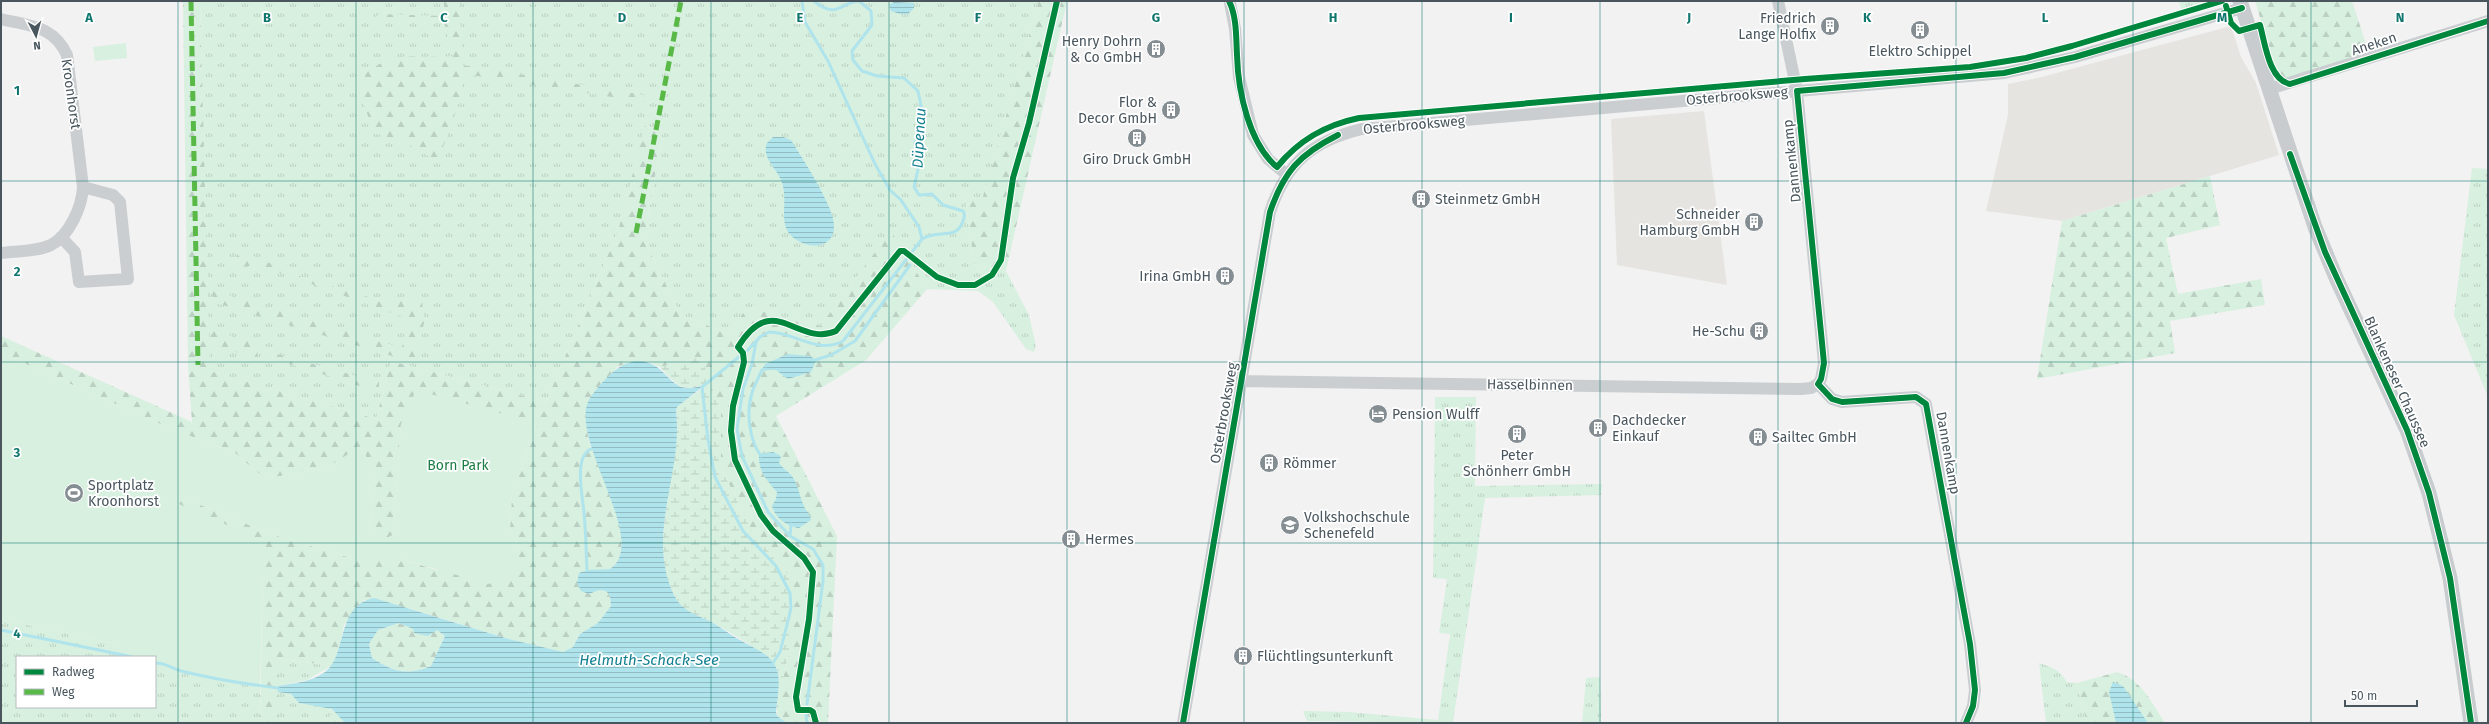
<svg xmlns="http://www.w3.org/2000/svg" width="2489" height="724" font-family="'Fira Sans',sans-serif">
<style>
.commercial{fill:#e6e4e0}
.grass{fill:url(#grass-tufts)}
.forest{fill:url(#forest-firs)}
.wetland{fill:url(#wetland-marsh)}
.green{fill:#d8f0df}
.water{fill:url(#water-rules);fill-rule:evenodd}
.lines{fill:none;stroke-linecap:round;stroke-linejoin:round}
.stream{stroke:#afe4ec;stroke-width:3}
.minor{stroke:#cbced0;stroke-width:12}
.major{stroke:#c8ccce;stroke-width:15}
.quiet{stroke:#58b947;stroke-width:5;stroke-dasharray:10 5;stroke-linecap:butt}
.cycleway-casing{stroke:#fff;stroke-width:8}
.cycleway{stroke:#00873e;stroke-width:6}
.grid{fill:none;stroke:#0f766e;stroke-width:1;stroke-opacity:0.55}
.labels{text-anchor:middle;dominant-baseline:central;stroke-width:3.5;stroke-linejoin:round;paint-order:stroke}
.poi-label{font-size:14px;fill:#49565e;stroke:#fff;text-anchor:start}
.street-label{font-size:14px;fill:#49565e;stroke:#fff}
.park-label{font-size:14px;fill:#1c7d44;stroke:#fff}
.water-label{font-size:15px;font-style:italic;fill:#138190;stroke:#fff}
.grid-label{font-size:13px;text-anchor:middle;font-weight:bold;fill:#0f766e;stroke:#fff;stroke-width:3.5;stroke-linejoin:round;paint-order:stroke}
</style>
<defs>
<pattern id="grass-tufts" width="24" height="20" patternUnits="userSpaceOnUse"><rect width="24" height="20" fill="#d8f0df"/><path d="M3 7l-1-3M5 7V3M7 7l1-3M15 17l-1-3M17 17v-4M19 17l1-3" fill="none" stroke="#bbd0c2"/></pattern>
<pattern id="forest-firs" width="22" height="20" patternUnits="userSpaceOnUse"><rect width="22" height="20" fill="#d8f0df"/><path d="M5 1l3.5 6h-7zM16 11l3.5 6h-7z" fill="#bbd0c2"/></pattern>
<pattern id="wetland-marsh" width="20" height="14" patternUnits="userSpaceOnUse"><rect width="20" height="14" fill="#d8f0df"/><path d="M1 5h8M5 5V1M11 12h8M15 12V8" fill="none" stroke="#bbd0c2"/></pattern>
<pattern id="water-rules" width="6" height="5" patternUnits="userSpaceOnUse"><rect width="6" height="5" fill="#afe4ec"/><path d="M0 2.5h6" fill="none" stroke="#90bcc2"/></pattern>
</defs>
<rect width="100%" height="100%" fill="#f2f2f2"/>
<!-- commercial -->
<path class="commercial" d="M 2231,26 L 2241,57 L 2256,83 L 2279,155 L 2062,221 L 1986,211 L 2008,115 L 2008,84 L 2038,78 Z
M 1704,111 L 1727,285 L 1617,265 L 1611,119 Z"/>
<!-- grass -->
<path class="grass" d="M 200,1 L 1039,1 L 982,201 L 976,200 L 972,194 L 965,195 L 974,264 L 1006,271 L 1029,315 L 1036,346 L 1034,352 L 1026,349 L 993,302 L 978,291 L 927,289 L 891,232 L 820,326 L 747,307 L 729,334 L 681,315 L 644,240 L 663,130 L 646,126 L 618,231 L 546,402 L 391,361 L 376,419 L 209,371 Z
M 2179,1 L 2206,1 L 2181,9 Z
M 2472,168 L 2488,169 L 2488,397 L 2454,315 Z
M 1435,397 L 1476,397 L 1475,486 L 1602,484 L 1601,495 L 1485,498 L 1453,723 L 1307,721 L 1303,711 L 1349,712 L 1438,720 L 1450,634 L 1439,633 L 1447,579 L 1433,578 Z
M 1,619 L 116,644 L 124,654 L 133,657 L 17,657 L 17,707 L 155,707 L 155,663 C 166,663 171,668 181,671 C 207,677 233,681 260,686 L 260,723 L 4,723 L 1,721 Z
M 278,658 L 331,666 L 307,680 L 278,686 Z
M 2039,663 C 2052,667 2060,670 2067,682 L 2077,683 L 2087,723 L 2046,723 Z
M 1600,677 L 1601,723 L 1582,723 L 1586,678 Z
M 278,692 L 291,694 L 299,703 L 326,707 L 336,712 L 321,723 L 278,723 Z"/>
<!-- forest -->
<path class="forest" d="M 183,1 L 200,1 L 210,371 L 376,419 L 391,361 L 546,402 L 618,231 L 645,126 L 663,130 L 644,240 L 681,315 L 729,334 L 747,307 L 820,326 L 891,231 L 927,289 L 866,360 L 776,416 L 837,536 L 828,723 L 787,723 L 777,716 L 777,702 L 790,650 L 790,577 L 753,533 L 721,468 L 721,412 L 701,357 L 660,367 L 647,361 L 618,366 L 588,402 C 586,413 586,425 588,436 C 594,466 643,546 610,569 L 584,571 L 589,594 L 599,590 L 606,591 L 610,596 L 611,606 L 598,623 L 580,634 L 573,647 L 563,652 L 505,638 L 411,609 L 364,600 L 344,625 L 338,654 L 331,666 L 278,658 L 278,723 L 260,723 L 263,572 L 161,496 L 191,501 L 274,535 L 351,558 L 398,558 L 437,570 L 519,549 L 510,529 L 512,493 L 537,423 L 401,424 L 393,535 L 380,542 L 370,532 L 375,475 L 361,447 L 328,467 L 265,479 L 234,452 L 176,431 L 1,353 L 1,336 L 192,422 L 188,367 Z
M 444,1 L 459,1 L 463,65 L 644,95 L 644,102 L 477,76 L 464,78 L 452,125 L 437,161 L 406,143 L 374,133 L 360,93 L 362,77 C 395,47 412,60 452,56 L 444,22 L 375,17 L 380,14 L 444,16 Z
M 1039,1 L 1067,1 L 1006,271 L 974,264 L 965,195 L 972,194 L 976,200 L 982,200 Z
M 2255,1 L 2352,1 L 2369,53 L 2285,81 L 2277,74 Z
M 2210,176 L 2220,225 L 2166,238 L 2178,294 L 2261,279 L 2265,305 L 2170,321 L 2175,353 L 2037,379 L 2062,221 Z
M 240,250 L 304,278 L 382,301 L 400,298 L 422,300 L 424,323 L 415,363 L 213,302 L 212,290 L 402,348 L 408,319 L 259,265 L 241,267 L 233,264 Z
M 212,330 L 258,344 L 257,359 L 211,344 Z
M 277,354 L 379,382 L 379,392 L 274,359 Z
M 399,623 L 414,629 L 437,630 L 445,636 L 431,666 C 406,676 395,672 372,658 L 369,644 L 378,630 Z
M 2117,672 C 2141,679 2152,703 2165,723 L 2087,723 L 2077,683 Z
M 336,712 L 345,723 L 321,723 Z"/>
<!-- wetland -->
<path class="wetland" d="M 701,357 L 721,412 L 721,468 L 753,533 L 790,577 L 790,650 L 777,702 C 776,691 781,679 777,669 C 772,656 725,629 711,622 C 700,616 687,614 680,604 C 640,551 684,469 676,411 L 677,407 L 701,389 L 700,386 C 680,392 673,381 660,367 Z"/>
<!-- green -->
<path class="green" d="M 126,43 L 127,58 L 95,61 L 93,47 Z
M 1,353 L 176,431 L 234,452 L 265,479 L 328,467 L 361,446 L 375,475 L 370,532 L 380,541 L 393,535 L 401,424 L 416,390 L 537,423 L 512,493 L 510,529 L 519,549 L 518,563 L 505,579 L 488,584 L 398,558 L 351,558 L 274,535 L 191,501 L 163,497 L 259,539 L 263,572 L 260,686 L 217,679 L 180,671 L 166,664 L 155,663 L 155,657 L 116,655 L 116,644 L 1,619 Z"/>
<!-- water -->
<path class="water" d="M 894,2 L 914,3 L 914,8 L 908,14 L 900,14 L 891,11 L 889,5 Z
M 773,137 L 783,137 L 791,140 C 802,158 835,208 834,226 C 834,256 793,247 786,228 C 781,214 788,196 781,180 C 776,168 761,157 767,143 Z
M 788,354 L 810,356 L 816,360 L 811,372 L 788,379 L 776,370 L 762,370 L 765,364 Z
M 635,361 C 669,359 667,397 700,386 L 701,388 L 677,407 L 676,411 C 684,472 644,536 675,597 C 683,611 695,614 709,621 C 720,626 729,634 740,640 C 753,648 772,654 777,670 C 781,679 777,702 776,712 L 777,716 L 787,723 L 345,723 L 332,709 L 299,703 L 291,694 L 278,692 L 278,686 C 294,683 312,682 325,672 C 348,655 335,606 374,598 L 505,638 L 563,652 L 573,647 L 580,634 L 598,623 L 611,606 L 610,596 L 606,591 L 599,590 L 589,594 L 581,591 L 577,583 L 579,573 L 587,570 L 610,569 C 650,541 571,444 588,402 C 591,395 596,390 601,384 C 612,372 619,365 635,361 ZM 399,623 L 413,629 L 414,633 L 428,636 L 437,630 L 445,636 L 431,666 C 406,676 394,672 372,658 L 369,644 L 378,630 Z
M 773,452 L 781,456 L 779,463 C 783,469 788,471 792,476 C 799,486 799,496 804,506 C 806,512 810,513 811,520 L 799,528 C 788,527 775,518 772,506 L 776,499 L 777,492 C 766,480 758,471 759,454 Z
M 2113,682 L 2123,686 L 2148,723 L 2116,723 L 2109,692 Z"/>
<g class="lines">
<!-- stream -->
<path class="stream" d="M 802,1 L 805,22 L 828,61 L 875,164 L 890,190 L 901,200 L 919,227 L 922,239
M 756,342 L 752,364 L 743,389 L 737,429 L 742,456 L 768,512 L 790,536 L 813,549 L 823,565 L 823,581 L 807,704
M 747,351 L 760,337 L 769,332 C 795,332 817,355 843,341 L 922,239 C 938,228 956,242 963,221 C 964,216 966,216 963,211 L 943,205 L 932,194 L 919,195 L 914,187 L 920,161 L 915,144 L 923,115 L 918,91 L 904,78 L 877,76 L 862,71 L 853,60 L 852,51 L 872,25 L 871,11 L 859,1 C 841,2 837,20 814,1
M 812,361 L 831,355 L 855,341 L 910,265
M 702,387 L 708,440 L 715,477 L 743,531 L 776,566 L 790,593 L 791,608 L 788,621 L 780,652 L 773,663
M 702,387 L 740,356
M 761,456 C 749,440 746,412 752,393 C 754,385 759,377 762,370 L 766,369
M 790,536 L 791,524
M 587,570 C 586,551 586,532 584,513 C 583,497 573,457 591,449
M 1,630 L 133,657
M 155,663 C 166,663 171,668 181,671 C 213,679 245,684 278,688
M 806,715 L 807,723"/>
<!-- minor -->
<path class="minor" d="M 1778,1 L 1797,91 L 1824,363 L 1821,379 L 1818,384 L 1832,399 L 1842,402 L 1916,397 L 1926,404 L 1970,644 L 1975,690 L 1973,706 L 1966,723
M 1230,3 L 1235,29 L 1239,77 L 1253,135 L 1268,159 L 1286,174
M 1,19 C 29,26 53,25 67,55 L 83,187 C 82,207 69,236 51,245 C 36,252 16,251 1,253
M 2269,89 L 2488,21
M 61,237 L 75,252 L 79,282 L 128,279 L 120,202 L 113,195 L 83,187
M 1242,381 L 1801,389 L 1811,388 L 1818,384
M 1183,723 L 1270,212 C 1286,163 1312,141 1362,129 L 2004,73 L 2075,57 L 2242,8"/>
<!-- major -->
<path class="major" d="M 2240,1 L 2315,227 L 2337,280 L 2407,430 L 2429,493 L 2450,578 L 2471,723"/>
<!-- quiet -->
<path class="quiet" d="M 191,1 L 198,365
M 636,233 L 681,1"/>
<!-- cycleway casing -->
<g class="cycleway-casing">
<path id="cycleway" d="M 1229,1 C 1237,17 1236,38 1237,55 C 1238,91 1249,144 1277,167 C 1299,140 1325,125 1359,118 L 1805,79 L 1970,67 L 2026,58 L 2072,46 L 2222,1
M 2226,6 L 2231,23 L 2239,31 L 2260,25 C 2265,43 2269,80 2290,84 L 2488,21
M 2290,154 L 2325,252 L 2407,430 L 2429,493 L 2450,578 L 2471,723
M 816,723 L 813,712 L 810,710 L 798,710 L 796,697 L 809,619 L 813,572 L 804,558 L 773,531 L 761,515 L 735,460 L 731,431 L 733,406 L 744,362 L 743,353 L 738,347 C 773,289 798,348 836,331 L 900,251 L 904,251 L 937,277 L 958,285 L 975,285 L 992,275 L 1001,260 L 1013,178 L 1029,123 L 1057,1
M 1183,723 L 1270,212 C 1284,171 1300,154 1338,135
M 1966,723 L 1973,706 L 1975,690 L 1970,644 L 1926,404 L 1916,397 L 1842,402 L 1832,399 L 1818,384 L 1821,379 L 1824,363 L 1797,91 L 2004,73 L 2075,57 L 2242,8"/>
</g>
<!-- cycleway -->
<use href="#cycleway" class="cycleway"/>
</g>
<!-- grid -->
<path class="grid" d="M 178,1 L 178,723M 356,1 L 356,723M 533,1 L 533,723M 711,1 L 711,723M 889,1 L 889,723M 1067,1 L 1067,723M 1244,1 L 1244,723M 1422,1 L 1422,723M 1600,1 L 1600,723M 1778,1 L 1778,723M 1956,1 L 1956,723M 2133,1 L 2133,723M 2311,1 L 2311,723M 1,181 L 2488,181M 1,362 L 2488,362M 1,543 L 2488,543"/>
<!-- icons -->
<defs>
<g id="building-disc" transform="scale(1)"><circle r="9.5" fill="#848d92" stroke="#fff"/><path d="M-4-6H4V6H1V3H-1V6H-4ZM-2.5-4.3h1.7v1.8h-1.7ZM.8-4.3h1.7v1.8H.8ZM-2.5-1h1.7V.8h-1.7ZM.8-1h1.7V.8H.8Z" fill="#fff"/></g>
<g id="hotel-disc" transform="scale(1)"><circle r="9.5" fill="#848d92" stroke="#fff"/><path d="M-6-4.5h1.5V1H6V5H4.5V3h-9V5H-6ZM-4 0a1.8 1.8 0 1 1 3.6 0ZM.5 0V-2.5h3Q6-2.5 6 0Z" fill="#fff"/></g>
<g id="stadium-disc" transform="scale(1)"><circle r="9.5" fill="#848d92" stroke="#fff"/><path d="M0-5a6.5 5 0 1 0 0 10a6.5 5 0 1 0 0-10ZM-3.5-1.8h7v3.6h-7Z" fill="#fff"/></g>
<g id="university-disc" transform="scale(1)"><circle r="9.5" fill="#848d92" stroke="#fff"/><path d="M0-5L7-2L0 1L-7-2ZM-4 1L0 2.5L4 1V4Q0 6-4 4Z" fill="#fff"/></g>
</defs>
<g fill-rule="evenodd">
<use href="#building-disc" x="1830" y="26"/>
<use href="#building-disc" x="1920" y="30"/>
<use href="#building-disc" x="1156" y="49"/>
<use href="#building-disc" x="1171" y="110"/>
<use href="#building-disc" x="1137" y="138"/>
<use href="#building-disc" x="1421" y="199"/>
<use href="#building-disc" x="1754" y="222"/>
<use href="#building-disc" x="1225" y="276"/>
<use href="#building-disc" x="1759" y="331"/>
<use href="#hotel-disc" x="1378" y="414"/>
<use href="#building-disc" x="1598" y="428"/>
<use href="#building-disc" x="1517" y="434"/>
<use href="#building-disc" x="1758" y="437"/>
<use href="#building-disc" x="1269" y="463"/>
<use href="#stadium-disc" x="74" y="493"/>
<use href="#university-disc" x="1290" y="525"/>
<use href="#building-disc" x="1071" y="539"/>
<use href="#building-disc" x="1243" y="656"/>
</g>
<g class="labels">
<!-- poi labels -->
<g class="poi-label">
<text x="1816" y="18" text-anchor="end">Friedrich<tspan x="1816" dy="16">Lange Holfix</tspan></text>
<text x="1142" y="41" text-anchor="end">Henry Dohrn<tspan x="1142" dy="16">&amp; Co GmbH</tspan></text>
<text x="1920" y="51" text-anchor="middle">Elektro Schippel</text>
<text x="1157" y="102" text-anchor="end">Flor &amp;<tspan x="1157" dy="16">Decor GmbH</tspan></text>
<text x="1137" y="159" text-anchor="middle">Giro Druck GmbH</text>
<text x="1435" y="199">Steinmetz GmbH</text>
<text x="1740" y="214" text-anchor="end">Schneider<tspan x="1740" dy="16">Hamburg GmbH</tspan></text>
<text x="1211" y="276" text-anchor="end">Irina GmbH</text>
<text x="1745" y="331" text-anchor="end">He-Schu</text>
<text x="1392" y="414">Pension Wulff</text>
<text x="1612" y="420">Dachdecker<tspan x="1612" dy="16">Einkauf</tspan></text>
<text x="1772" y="437">Sailtec GmbH</text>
<text x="1517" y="455" text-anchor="middle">Peter<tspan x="1517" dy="16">Schönherr GmbH</tspan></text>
<text x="1283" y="463">Römmer</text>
<text x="88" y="485">Sportplatz<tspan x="88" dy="16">Kroonhorst</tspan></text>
<text x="1304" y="517">Volkshochschule<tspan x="1304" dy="16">Schenefeld</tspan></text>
<text x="1085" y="539">Hermes</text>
<text x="1257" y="656">Flüchtlingsunterkunft</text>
</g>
<!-- street labels -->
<g class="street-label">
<text transform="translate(2374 44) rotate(-18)">Aneken</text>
<text transform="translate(71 94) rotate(82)">Kroonhorst</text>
<text transform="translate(1737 96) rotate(-5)">Osterbrooksweg</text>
<text transform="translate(1414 125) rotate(-5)">Osterbrooksweg</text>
<text transform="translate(1792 161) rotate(-96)">Dannenkamp</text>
<text transform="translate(2397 382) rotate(66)">Blankeneser Chaussee</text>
<text transform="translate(1530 385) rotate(1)">Hasselbinnen</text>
<text transform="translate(1224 413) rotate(-80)">Osterbrooksweg</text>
<text transform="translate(1948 453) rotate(80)">Dannenkamp</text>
</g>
<!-- park labels -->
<g class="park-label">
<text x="458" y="465">Born Park</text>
</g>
<!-- water labels -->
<g class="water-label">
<text transform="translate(919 138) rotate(-87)">Düpenau</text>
<text x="649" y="660">Helmuth-Schack-See</text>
</g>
</g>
<g class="grid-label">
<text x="89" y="22">A</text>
<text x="267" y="22">B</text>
<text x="444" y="22">C</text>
<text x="622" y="22">D</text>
<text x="800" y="22">E</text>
<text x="978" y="22">F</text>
<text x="1156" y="22">G</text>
<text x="1333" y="22">H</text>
<text x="1511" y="22">I</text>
<text x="1689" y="22">J</text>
<text x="1867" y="22">K</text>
<text x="2045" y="22">L</text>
<text x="2222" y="22">M</text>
<text x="2400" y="22">N</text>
<text x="17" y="95">1</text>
<text x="17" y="276">2</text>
<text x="17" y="457">3</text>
<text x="17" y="638">4</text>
</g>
<!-- border -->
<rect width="2489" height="724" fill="none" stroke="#49565e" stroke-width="4"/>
<!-- legend -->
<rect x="16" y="656" width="140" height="52" fill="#ffffff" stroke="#b6bbbf"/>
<rect x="24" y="669" width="20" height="6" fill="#00873e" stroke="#b6bbbf"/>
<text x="52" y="676" font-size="12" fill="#49565e">Radweg</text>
<rect x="24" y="689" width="20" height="6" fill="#58b947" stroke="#b6bbbf"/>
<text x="52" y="696" font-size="12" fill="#49565e">Weg</text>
<!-- north arrow -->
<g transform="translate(36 36) rotate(174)" stroke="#ffffff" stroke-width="3" paint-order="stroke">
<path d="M0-3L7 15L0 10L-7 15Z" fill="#49565e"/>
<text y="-6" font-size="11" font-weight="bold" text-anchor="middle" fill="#49565e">N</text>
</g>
<!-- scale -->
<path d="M2345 700v6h72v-6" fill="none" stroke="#49565e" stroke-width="2"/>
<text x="2351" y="700" font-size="12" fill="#49565e" stroke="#ffffff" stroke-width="3" paint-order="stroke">50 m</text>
</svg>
